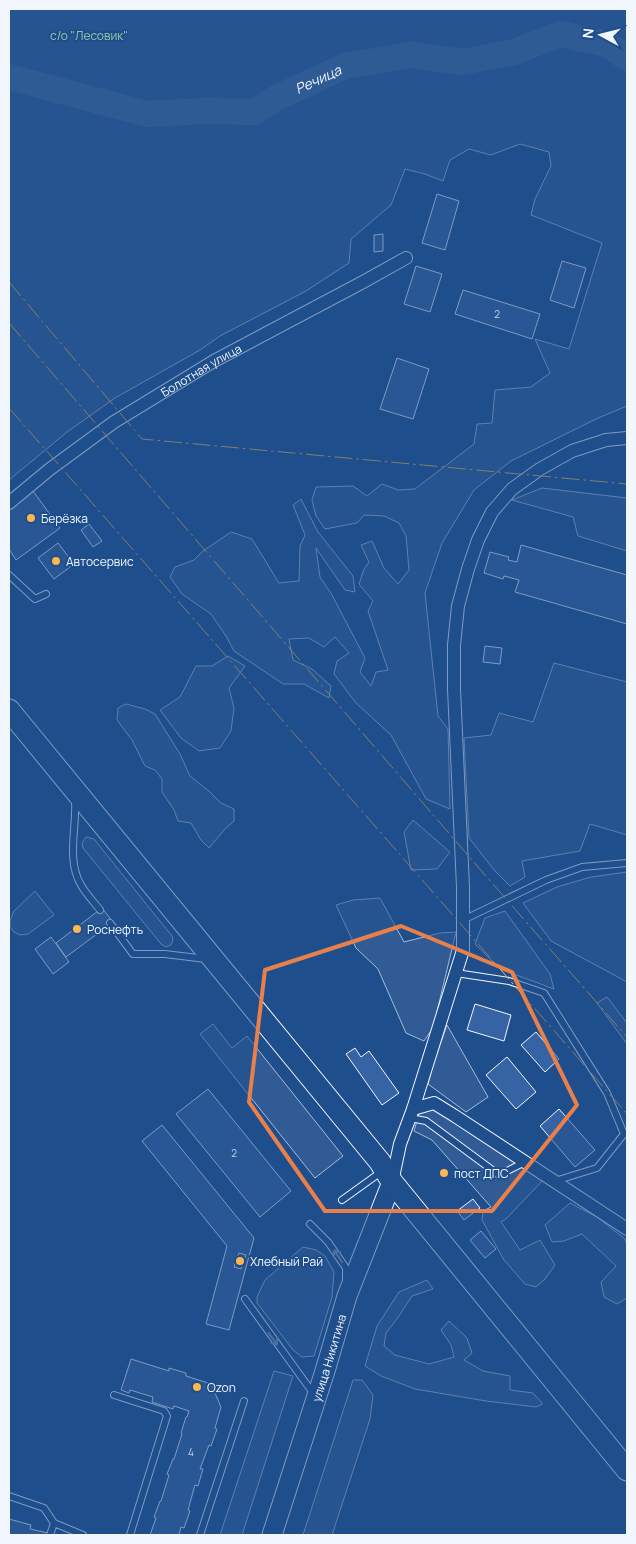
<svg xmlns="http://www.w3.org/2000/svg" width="636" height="1544" font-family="Manrope,sans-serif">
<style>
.built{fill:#305b95;stroke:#a8bbd7}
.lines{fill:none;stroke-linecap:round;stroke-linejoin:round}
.river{stroke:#446ba0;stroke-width:26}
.building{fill:#3563a3;stroke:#f2f6ff}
.service-casing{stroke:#f2f6ff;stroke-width:8}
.minor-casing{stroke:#f2f6ff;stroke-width:14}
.secondary-casing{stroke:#f2f6ff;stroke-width:21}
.trunk-casing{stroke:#f2f6ff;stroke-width:23}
.service{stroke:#1f4e8c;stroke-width:6}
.minor{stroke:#1f4e8c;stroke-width:12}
.secondary{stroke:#1f4e8c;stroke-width:19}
.trunk{stroke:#1f4e8c;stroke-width:21}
.power{stroke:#ffb74d;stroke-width:1;stroke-dasharray:18 4 2.5 4;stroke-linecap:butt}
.oneway{stroke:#7e9ac0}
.marked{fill:none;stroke:#ea8049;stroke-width:4;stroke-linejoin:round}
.poi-dot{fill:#ffb74d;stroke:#1f4e8c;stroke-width:2}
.labels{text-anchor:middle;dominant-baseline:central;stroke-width:4;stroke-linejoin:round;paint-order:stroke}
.number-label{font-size:10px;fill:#c3d1e8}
.park-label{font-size:12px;fill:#97c8a6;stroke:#1f4e8c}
.street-label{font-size:12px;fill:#f2f6ff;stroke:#1f4e8c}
.poi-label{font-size:12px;fill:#f2f6ff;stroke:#1f4e8c;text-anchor:start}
.water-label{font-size:14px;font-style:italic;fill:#f2f6ff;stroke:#1f4e8c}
</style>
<rect width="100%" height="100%" fill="#1f4e8c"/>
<!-- built -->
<path class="built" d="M 9,9 L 627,9 L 627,406 L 596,419 L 511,461 L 474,490 L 442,543 L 425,593 L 438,716 L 448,729 L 450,809 L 426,799 L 391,735 L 356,703 L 334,674 L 337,661 L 349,653 L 335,637 L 324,647 L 309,638 L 289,639 L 293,660 L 312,669 L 331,686 L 329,698 L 304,684 L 283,684 L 234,651 L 226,636 L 211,614 L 182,594 L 170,577 L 175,567 L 194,560 L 203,551 L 231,532 L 252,539 L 279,583 L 299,581 L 300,546 L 305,535 L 293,505 L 301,499 L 318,532 L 353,576 L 355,592 L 345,590 L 316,548 L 320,577 L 332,595 L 365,658 L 360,672 L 371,686 L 376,672 L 388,670 L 368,611 L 373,601 L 359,584 L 364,569 L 369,562 L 361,545 L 372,541 L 384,568 L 398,584 L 409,570 L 406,536 L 399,523 L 384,516 L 364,515 L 357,523 L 325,529 L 316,516 L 312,500 L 316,487 L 353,486 L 367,496 L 382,484 L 398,490 L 415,489 L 474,444 L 477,424 L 492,423 L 495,390 L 531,387 L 550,373 L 535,339 L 569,349 L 602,243 L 531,215 L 535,199 L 551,166 L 549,152 L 520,144 L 491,155 L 469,149 L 450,160 L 443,181 L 425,174 L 405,169 L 391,205 L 351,239 L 349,263 L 306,291 L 220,336 L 200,350 L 115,398 L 67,432 L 9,480 Z
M 542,488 L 627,498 L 627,551 L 578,536 L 573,517 L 512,500 Z
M 228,656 L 245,666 L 229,688 L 234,708 L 231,731 L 220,748 L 199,751 L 181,738 L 160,710 L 180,697 L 196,666 L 212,666 Z
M 554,663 L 627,682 L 627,835 L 590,824 L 580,851 L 522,861 L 525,877 L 510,886 L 495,871 L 469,838 L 464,738 L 491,735 L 499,713 L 533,722 Z
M 126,704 L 145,709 L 155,714 L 180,754 L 190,776 L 209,791 L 221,803 L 234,809 L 234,821 L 224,830 L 209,848 L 201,840 L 191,823 L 178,821 L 174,810 L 162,792 L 162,779 L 155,770 L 145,766 L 132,740 L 117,720 L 118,708 Z
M 413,820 L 450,852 L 437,869 L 411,870 L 404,832 Z
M 86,837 L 94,839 L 172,936 L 173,940 L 171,945 L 166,947 L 161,944 L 83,848 L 82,843 Z
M 627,872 L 627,982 L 551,941 L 523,903 L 557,887 L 591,877 Z
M 35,891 L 54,915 L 28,934 L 20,935 L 14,932 L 10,927 L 10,920 L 14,911 Z
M 380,898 L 404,942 L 440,933 L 456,932 L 433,1028 L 424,1041 L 406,1033 L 378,969 L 356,948 L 336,905 L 353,900 Z
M 505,911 L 550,974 L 554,989 L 500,969 L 475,944 L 485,918 Z
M 607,997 L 627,1023 L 627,1044 L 597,1003 Z
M 213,1024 L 232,1048 L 247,1036 L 343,1156 L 315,1178 L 200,1034 Z
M 447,1025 L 488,1097 L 466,1112 L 428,1084 L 433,1065 Z
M 434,1103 L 546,1177 L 506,1219 L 501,1222 L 520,1250 L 540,1240 L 555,1265 L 545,1279 L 536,1287 L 525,1284 L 504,1260 L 482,1220 L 483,1211 L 491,1207 L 432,1140 L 414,1131 L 421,1107 Z
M 570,1203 L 597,1217 L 625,1239 L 627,1244 L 627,1298 L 617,1304 L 604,1297 L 601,1282 L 616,1266 L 582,1234 L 564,1241 L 552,1242 L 545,1225 Z
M 303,1247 L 316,1250 L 325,1256 L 334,1272 L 332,1297 L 314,1356 L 302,1357 L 293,1350 L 257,1303 L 257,1297 L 265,1280 Z
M 427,1280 L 433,1289 L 412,1296 L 399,1316 L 386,1333 L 384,1346 L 395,1355 L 429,1364 L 454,1357 L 451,1345 L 441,1330 L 449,1321 L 467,1338 L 472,1353 L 464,1360 L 483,1371 L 510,1376 L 510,1390 L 533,1393 L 543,1404 L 536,1407 L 486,1401 L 415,1389 L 381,1376 L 365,1366 L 377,1326 L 399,1292 Z
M 274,1371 L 293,1376 L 242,1535 L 220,1535 Z
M 353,1380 L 362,1380 L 373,1395 L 370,1419 L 332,1535 L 303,1535 Z"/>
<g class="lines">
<!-- river -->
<path class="river" id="s1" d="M 9,77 L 147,114 L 206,111 L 254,112 L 278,97 L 345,66 L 411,55 L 463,62 L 514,52 L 560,34 L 606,44 L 627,58"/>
</g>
<!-- building -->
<path class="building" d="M 437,194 L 459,201 L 445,250 L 422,243 Z
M 383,234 L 383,251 L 374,252 L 374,235 Z
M 562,261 L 586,268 L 574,308 L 550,300 Z
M 416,266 L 442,274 L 430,312 L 404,304 Z
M 463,290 L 540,314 L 532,339 L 455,314 Z
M 397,358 L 429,369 L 413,419 L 380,409 Z
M 33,491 L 60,528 L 16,560 L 9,549 L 9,508 Z
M 89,524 L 102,541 L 93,547 L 81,530 Z
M 58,543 L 74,564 L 54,579 L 38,558 Z
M 521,545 L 627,575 L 627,624 L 515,592 L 519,580 L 504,576 L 503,579 L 484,573 L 490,552 L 509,557 L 508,560 L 517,562 Z
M 485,646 L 502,648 L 500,664 L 483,662 Z
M 102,908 L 113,922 L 66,957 L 56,943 Z
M 51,937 L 69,962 L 53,974 L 35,949 Z
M 475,1004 L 511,1015 L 504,1041 L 467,1030 Z
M 536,1032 L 559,1059 L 545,1072 L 521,1045 Z
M 355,1048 L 361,1057 L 369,1051 L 399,1093 L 382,1105 L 346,1054 Z
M 507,1057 L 536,1092 L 516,1109 L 486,1075 Z
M 208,1089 L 291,1191 L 260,1217 L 176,1114 Z
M 559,1109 L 595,1150 L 575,1167 L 540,1126 Z
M 162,1125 L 254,1238 L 229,1330 L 206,1324 L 227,1246 L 142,1141 Z
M 473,1199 L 480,1208 L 464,1220 L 457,1211 Z
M 481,1231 L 496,1249 L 485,1258 L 470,1240 Z
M 239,1253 L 246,1255 L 241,1269 L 234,1267 Z
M 131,1359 L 169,1371 L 169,1368 L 186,1373 L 186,1376 L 211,1384 L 221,1407 L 215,1428 L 217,1429 L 211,1446 L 209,1445 L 200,1469 L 203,1469 L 198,1486 L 195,1485 L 188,1510 L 190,1511 L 184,1528 L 181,1527 L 179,1535 L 150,1535 L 156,1518 L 154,1517 L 160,1501 L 161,1501 L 169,1475 L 167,1474 L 173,1459 L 174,1459 L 182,1434 L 181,1433 L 186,1417 L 187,1417 L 189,1411 L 174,1406 L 173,1409 L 152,1402 L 153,1397 L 130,1390 L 129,1393 L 121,1390 Z
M 9,1519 L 31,1525 L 30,1529 L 48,1533 L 47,1535 L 9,1535 Z"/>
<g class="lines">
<!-- service casing -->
<g class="service-casing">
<path id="service" d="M 9,575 L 35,599 L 46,594
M 75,800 C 77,827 66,860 81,885 C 86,894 94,902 100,910
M 463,920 L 546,880 L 582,867 L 627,863
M 110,923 L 133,954 L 165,954 L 206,959
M 456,973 L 509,981 L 544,993 L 607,1093 L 624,1134 L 597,1168 L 555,1181
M 410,1118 L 426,1121 L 499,1175 L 525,1162
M 342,1200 L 381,1172
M 310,1224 L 328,1242 L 346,1268 L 346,1280
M 245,1299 L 313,1393
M 114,1395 L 164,1411 L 167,1416 L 130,1535
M 9,1496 L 44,1508 L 54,1523 L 83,1535
M 50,1535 L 54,1523
M 200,1535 L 244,1401"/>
</g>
<!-- minor casing -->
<g class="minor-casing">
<g id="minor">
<path id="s2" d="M 9,503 L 50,469 L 114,422 L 214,361 L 363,282 L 406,258"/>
<path d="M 413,1109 L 434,1103 L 455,1116 L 627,1229"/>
<path d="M 392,1182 L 400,1144 L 413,1109 L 463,950 L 463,887 L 454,689 L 454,645 L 458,606 L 468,569 L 478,540 L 492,512 L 512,489 L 540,469 L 572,451 L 606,440 L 627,438"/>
</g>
</g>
<!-- secondary casing -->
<g class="secondary-casing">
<g id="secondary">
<path id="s3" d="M 272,1535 L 325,1371 L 347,1296 L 392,1182"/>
</g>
</g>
<!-- trunk casing -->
<g class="trunk-casing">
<path id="trunk" d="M 9,710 L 380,1162 L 392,1182 L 627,1470"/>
</g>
<!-- service -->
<use href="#service" class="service"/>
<!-- minor -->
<use href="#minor" class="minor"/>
<!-- secondary -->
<use href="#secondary" class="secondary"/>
<!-- trunk -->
<use href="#trunk" class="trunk"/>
<!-- power -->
<path class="power" d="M 9,282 L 142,439 L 627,484
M 9,323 L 485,875 L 627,1037
M 9,408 L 627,1114"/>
</g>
<!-- one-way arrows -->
<defs><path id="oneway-shaft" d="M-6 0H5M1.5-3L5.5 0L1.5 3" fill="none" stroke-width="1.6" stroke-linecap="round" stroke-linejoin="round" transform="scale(1.25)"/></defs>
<g class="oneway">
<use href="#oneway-shaft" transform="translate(338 1256) rotate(-124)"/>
<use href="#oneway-shaft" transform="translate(273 1339) rotate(54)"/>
</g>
<!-- marked area -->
<path d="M0 0H636V1544H0ZM 401,926 L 512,972 L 577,1105 L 492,1211 L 325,1211 L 249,1102 L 265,970 Z" fill="#1f4e8c" fill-opacity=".55" fill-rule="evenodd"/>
<path class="marked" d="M 401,926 L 512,972 L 577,1105 L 492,1211 L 325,1211 L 249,1102 L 265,970 Z"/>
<!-- markers -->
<g class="poi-dot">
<circle cx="31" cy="518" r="5"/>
<circle cx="56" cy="561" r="5"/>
<circle cx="77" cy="929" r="5"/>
<circle cx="444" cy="1173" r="5"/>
<circle cx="240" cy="1261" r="5"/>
<circle cx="197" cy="1387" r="5"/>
</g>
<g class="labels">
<!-- number labels -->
<g class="number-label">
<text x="497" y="314">2</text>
<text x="234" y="1153">2</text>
<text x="191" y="1452">4</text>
</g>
<!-- park labels -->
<g class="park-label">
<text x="89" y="35">с/о "Лесовик"</text>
</g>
<!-- street labels -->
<g class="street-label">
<text stroke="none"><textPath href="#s2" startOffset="234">Болотная улица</textPath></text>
<text stroke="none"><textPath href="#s3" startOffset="186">улица Никитина</textPath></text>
</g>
<!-- poi labels -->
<g class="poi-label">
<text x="41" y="518">Берёзка</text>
<text x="66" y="561">Автосервис</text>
<text x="87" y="929">Роснефть</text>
<text x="454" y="1173">пост ДПС</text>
<text x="250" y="1261">Хлебный Рай</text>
<text x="207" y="1387">Ozon</text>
</g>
<!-- water labels -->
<g class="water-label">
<text stroke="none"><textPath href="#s1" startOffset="322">Речица</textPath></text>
</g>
</g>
<!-- border -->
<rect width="636" height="1544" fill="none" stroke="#f2f6ff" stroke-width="20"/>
<!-- north arrow -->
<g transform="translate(601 35) rotate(277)" stroke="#1f4e8c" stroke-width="4" paint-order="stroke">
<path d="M0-4L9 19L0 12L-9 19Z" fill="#f2f6ff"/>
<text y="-8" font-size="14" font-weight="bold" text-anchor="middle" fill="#f2f6ff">N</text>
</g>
</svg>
